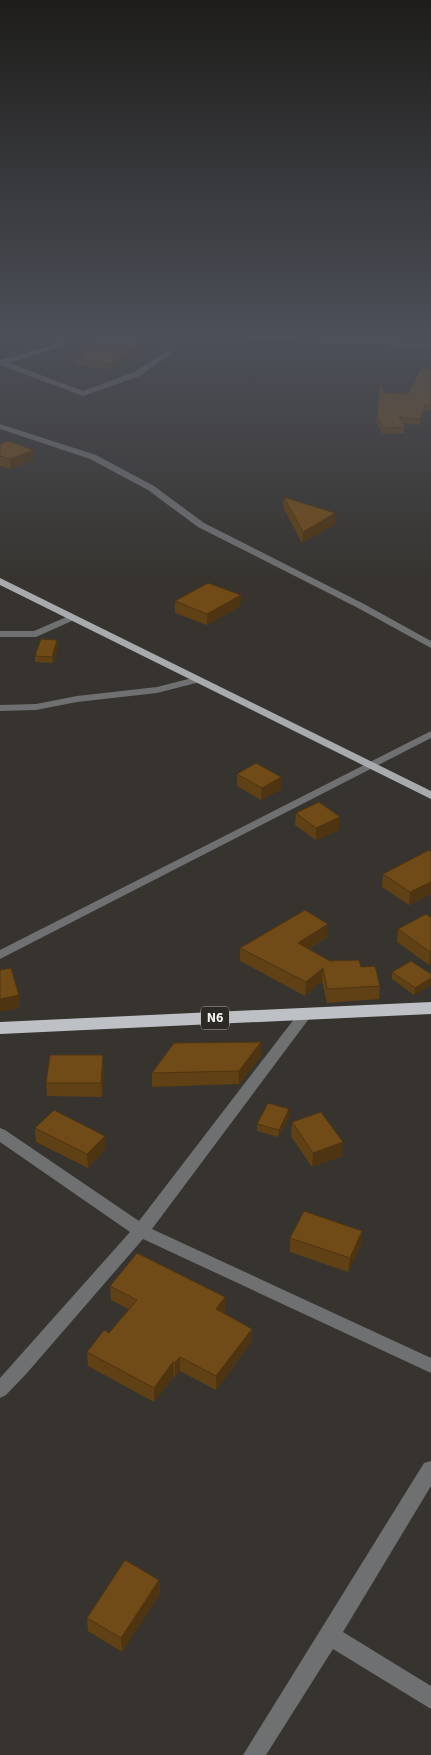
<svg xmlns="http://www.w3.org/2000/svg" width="431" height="1755" font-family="'Source Sans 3',sans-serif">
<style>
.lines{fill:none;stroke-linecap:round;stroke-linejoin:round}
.minor{fill:#6e7071;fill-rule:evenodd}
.major{fill:#a7aaae;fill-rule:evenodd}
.highway{fill:#bdc1c5;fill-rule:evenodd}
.wall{fill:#604015}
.shaded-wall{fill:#4e3411}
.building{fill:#704b18;stroke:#4e3411}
.labels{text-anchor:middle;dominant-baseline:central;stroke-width:4;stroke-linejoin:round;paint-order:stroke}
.shield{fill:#2d2a26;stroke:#b8b6b3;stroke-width:1}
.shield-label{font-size:14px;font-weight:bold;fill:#f4f2f0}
</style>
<rect width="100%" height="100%" fill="#373430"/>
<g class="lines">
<!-- minor -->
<path class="minor" d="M 67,333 L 75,333 L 58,347 L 9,363 L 83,391 L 134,372 L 167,351 L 173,352 L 140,376 L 83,396 L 0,365 L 0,360 L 54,345 Z
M 193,333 L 343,338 L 431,344 L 431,348 L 372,343 L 195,337 L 192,335 Z
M 0,424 L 96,455 L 154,486 L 204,523 L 364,604 L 431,641 L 431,648 L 358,608 L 198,527 L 148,490 L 90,459 L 0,429 Z
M 71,615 L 76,618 L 74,620 L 36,637 L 0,637 L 0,631 L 34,631 Z
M 196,677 L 201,680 L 200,682 L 157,693 L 77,702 L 36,710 L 0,711 L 0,705 L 36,704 L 77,696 L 157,687 Z
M 431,731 L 431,738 L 0,959 L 0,950 Z
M 306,1008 L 311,1010 L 313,1013 L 311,1016 L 152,1229 L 431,1358 L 431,1373 L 143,1239 L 27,1373 L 6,1395 L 0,1398 L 0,1378 L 130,1232 L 0,1142 L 0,1128 L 5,1130 L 139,1221 L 301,1010 Z
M 431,1461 L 431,1486 L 343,1632 L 431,1686 L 431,1709 L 333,1649 L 266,1755 L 243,1755 L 424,1463 Z"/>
<!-- major -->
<path class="major" d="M 0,578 L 431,791 L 431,799 L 0,585 Z"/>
<!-- highway -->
<path class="highway" d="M 431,1002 L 431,1014 L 0,1034 L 0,1022 Z"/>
</g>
<!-- wall -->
<path class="wall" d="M 148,342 L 112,370 L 76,365 L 76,359 L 81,355 L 81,351 L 83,350 L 81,350 L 81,344 Z
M 431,369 L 431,411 L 425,410 L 420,425 L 403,423 L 405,427 L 404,433 L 383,434 L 376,422 L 377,416 L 385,393 L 408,394 Z
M 0,444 L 34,460 L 10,469 L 0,466 Z
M 284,497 L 335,524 L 302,543 L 283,507 Z
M 241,595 L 240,606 L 207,625 L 175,613 L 175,601 Z
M 57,640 L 58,646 L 53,663 L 35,662 L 35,656 Z
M 237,774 L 281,789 L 261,800 L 237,786 Z
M 296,813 L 339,830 L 316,840 L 295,825 Z
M 431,852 L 431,894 L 409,905 L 382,887 L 383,874 Z
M 431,917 L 431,964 L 429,965 L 397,942 L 398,929 Z
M 327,937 L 309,949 L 330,961 L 361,967 L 380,986 L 379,999 L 327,1003 L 322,981 L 305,996 L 240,961 L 240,948 Z
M 392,972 L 431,974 L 431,985 L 414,995 L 392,979 Z
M 261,1056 L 239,1084 L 152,1087 L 152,1073 Z
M 104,1069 L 102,1097 L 47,1096 L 46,1083 Z
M 289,1117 L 278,1137 L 257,1131 L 257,1124 Z
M 292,1122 L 342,1156 L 312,1167 L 291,1136 Z
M 35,1128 L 105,1149 L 88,1168 L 36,1142 Z
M 362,1231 L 361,1245 L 348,1272 L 290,1252 L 290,1238 Z
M 110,1286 L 225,1311 L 224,1313 L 252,1329 L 251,1342 L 216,1390 L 180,1371 L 175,1377 L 174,1376 L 154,1402 L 88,1366 L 87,1352 L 109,1333 L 129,1309 L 111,1300 Z
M 159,1580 L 160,1594 L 122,1652 L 88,1631 L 87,1618 Z"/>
<!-- shaded-wall -->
<path class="shaded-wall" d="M 148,336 L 148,342 L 112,370 L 111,364 Z
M 426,404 L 425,410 L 420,425 L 420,419 Z
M 33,450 L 34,460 L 10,469 L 10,459 Z
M 335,513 L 335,524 L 302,543 L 303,532 Z
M 241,595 L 240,606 L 207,625 L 207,614 Z
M 57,640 L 58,646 L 53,663 L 52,657 Z
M 281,777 L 281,789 L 261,800 L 262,788 Z
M 340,817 L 339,830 L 316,840 L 316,828 Z
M 431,882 L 431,894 L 409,905 L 410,892 Z
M 328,924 L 327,937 L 297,956 L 298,943 Z
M 431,951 L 431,964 L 429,965 L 430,952 Z
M 323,968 L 322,981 L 305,996 L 306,982 Z
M 431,978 L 431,985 L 414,995 L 415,988 Z
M 19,995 L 20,1008 L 0,1012 L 0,999 Z
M 261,1042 L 261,1056 L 239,1084 L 239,1071 Z
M 103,1055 L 104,1069 L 102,1097 L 101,1083 Z
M 289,1109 L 289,1117 L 278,1137 L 279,1130 Z
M 105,1136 L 105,1149 L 88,1168 L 87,1154 Z
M 343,1142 L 342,1156 L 312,1167 L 313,1153 Z
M 362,1231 L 361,1245 L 348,1272 L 350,1258 Z
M 225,1297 L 225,1311 L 216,1323 L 216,1309 Z
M 252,1329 L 251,1342 L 216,1390 L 216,1376 Z
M 180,1357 L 180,1371 L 175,1377 L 175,1363 Z
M 173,1362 L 174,1376 L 154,1402 L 154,1388 Z
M 159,1580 L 160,1594 L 122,1652 L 121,1638 Z"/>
<!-- building -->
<path class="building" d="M 95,333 L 129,333 L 148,336 L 111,364 L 76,359 L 85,352 L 81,351 L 90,345 L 81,344 Z
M 421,368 L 431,369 L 431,405 L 426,404 L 420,419 L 399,417 L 405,427 L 383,428 L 377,416 L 380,384 L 385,393 L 408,394 Z
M 9,441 L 33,450 L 10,459 L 0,456 L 0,444 Z
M 284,497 L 335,513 L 303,532 Z
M 208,583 L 241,595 L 207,614 L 175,601 Z
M 41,639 L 57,640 L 52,657 L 35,656 Z
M 256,763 L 281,777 L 262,788 L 237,774 Z
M 319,802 L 340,817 L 316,828 L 296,813 Z
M 429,850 L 431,852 L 431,882 L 410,892 L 383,874 Z
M 305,910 L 328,924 L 298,943 L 330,961 L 359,960 L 361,967 L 375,966 L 380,986 L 327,989 L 323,968 L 306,982 L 240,948 Z
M 426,914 L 431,917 L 431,951 L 430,952 L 398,929 Z
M 411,961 L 431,974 L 431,978 L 415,988 L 392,972 Z
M 11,968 L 19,995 L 0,999 L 0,970 Z
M 261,1042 L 239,1071 L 152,1073 L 174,1043 Z
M 50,1055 L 103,1055 L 101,1083 L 46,1083 Z
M 268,1103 L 289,1109 L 279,1130 L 257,1124 Z
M 54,1110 L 105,1136 L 87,1154 L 35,1128 Z
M 321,1112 L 343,1142 L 313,1153 L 292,1122 Z
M 304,1211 L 362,1231 L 350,1258 L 290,1238 Z
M 137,1253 L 225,1297 L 216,1309 L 252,1329 L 216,1376 L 180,1357 L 175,1363 L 173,1362 L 154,1388 L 87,1352 L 104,1330 L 109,1333 L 137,1300 L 110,1286 Z
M 125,1560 L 159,1580 L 121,1638 L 87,1618 Z"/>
<!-- sky -->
<linearGradient id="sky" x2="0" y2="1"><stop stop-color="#1e1d1a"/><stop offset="0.58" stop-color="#4d5059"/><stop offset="1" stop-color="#4d5059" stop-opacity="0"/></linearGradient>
<rect width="431" height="579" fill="url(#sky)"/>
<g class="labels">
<!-- shield labels -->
<rect class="shield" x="201" y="1006.5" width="28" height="23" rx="4"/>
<g class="shield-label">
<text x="215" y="1018">N6</text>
</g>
</g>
</svg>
